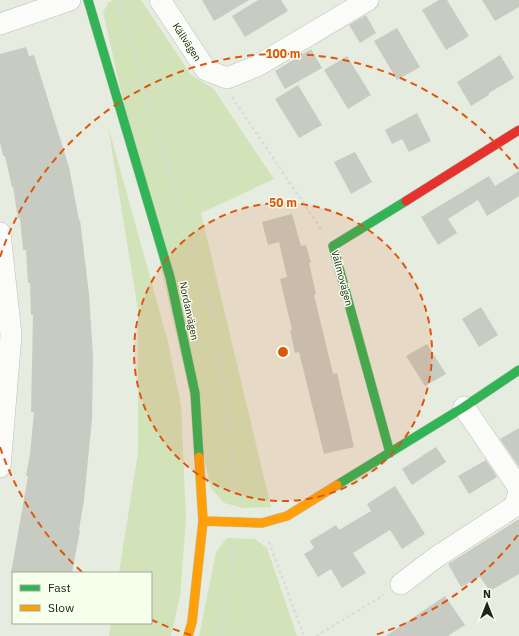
<svg xmlns="http://www.w3.org/2000/svg" width="519" height="636" font-family="'IBM Plex Sans',sans-serif">
<style>
.green{fill:#d2e2b9}
.building{fill:#c7cbc1}
.lines{fill:none;stroke-linecap:round;stroke-linejoin:round}
.street-casing{stroke:#bdc1b7;stroke-width:22}
.fast-casing{stroke:#bdc1b7;stroke-width:10}
.slow-casing{stroke:#bdc1b7;stroke-width:10}
.jam-casing{stroke:#bdc1b7;stroke-width:10}
.path{stroke:#d9dbd7;stroke-width:2.5;stroke-dasharray:3 3;stroke-linecap:butt}
.street{stroke:#fbfcfa;stroke-width:21}
.fast{stroke:#30b455;stroke-width:9}
.slow{stroke:#ff9f0a;stroke-width:9}
.jam{stroke:#e5322d;stroke-width:9}
.ring{fill:none;stroke:#de560d;stroke-width:2;stroke-dasharray:7 5}
.labels{text-anchor:middle;dominant-baseline:central;stroke-width:3;stroke-linejoin:round;paint-order:stroke}
.street-label{font-size:10px;fill:#21241c;stroke:#f6ffeb}
.centre{fill:#de560d;stroke:#f6ffeb;stroke-width:2}
.ring-label{font-size:12px;text-anchor:middle;font-weight:bold;fill:#de560d;stroke:#f6ffeb;stroke-width:3;stroke-linejoin:round;paint-order:stroke}
</style>
<rect width="100%" height="100%" fill="#e7ece0"/>
<!-- green -->
<path class="green" d="M 115,0 L 141,0 L 191,75 L 213,88 L 274,179 L 201,213 L 271,507 L 244,508 L 224,503 L 211,488 L 103,12 L 109,2 Z
M 108,126 L 168,342 L 181,405 L 186,519 L 180,596 L 171,636 L 109,636 L 111,623 L 151,623 L 151,573 L 119,573 L 138,452 L 138,310 Z
M 227,538 L 255,539 L 267,548 L 297,636 L 199,636 L 216,552 Z"/>
<!-- building -->
<path class="building" d="M 202,0 L 249,0 L 214,21 Z
M 258,0 L 281,0 L 288,11 L 245,37 L 232,16 Z
M 439,0 L 447,0 L 469,36 L 446,50 L 422,10 Z
M 482,0 L 519,0 L 519,7 L 495,21 Z
M 366,15 L 376,33 L 360,43 L 349,25 Z
M 397,28 L 420,67 L 397,80 L 374,41 Z
M 26,47 L 29,56 L 34,55 L 69,167 L 79,220 L 80,220 L 89,294 L 93,357 L 92,419 L 84,500 L 79,530 L 80,530 L 72,573 L 11,573 L 28,476 L 26,476 L 30,454 L 34,412 L 31,412 L 33,315 L 31,315 L 30,283 L 28,283 L 26,250 L 23,250 L 20,218 L 18,219 L 13,187 L 12,187 L 5,156 L 3,156 L 0,142 L 0,54 Z
M 311,49 L 322,68 L 285,89 L 275,71 Z
M 500,55 L 514,78 L 489,93 L 489,95 L 471,106 L 457,82 Z
M 347,56 L 371,95 L 348,109 L 324,70 Z
M 298,85 L 322,125 L 299,138 L 275,99 Z
M 417,113 L 431,141 L 409,152 L 402,139 L 392,144 L 385,130 Z
M 355,152 L 372,182 L 351,194 L 334,162 Z
M 519,171 L 519,196 L 487,216 L 478,200 L 448,219 L 457,233 L 438,245 L 421,217 L 489,176 L 495,186 Z
M 292,214 L 301,246 L 306,245 L 311,263 L 309,263 L 316,294 L 314,295 L 333,374 L 337,373 L 354,447 L 324,454 L 299,352 L 295,353 L 290,330 L 292,330 L 280,279 L 287,277 L 279,242 L 268,245 L 262,222 Z
M 481,307 L 498,335 L 479,347 L 462,319 Z
M 427,344 L 446,374 L 425,386 L 406,356 Z
M 519,428 L 519,467 L 500,439 Z
M 436,447 L 446,462 L 412,485 L 402,469 Z
M 486,460 L 497,477 L 469,494 L 458,476 Z
M 395,486 L 425,534 L 402,549 L 390,530 L 353,553 L 366,573 L 342,588 L 331,569 L 318,577 L 304,554 L 314,548 L 310,541 L 336,525 L 339,530 L 371,511 L 367,504 Z
M 519,519 L 519,574 L 490,591 L 480,577 L 461,587 L 448,564 Z
M 445,596 L 465,625 L 448,636 L 386,636 Z"/>
<g class="lines">
<!-- street casing -->
<g class="street-casing">
<path id="street" d="M 160,0 L 206,70 L 227,78 L 257,66 L 368,0
M 0,24 L 70,0
M 0,233 L 11,335 L 0,467
M 464,407 L 519,488
M 401,584 L 435,558 L 515,506 L 519,490"/>
</g>
<!-- fast casing -->
<g class="fast-casing">
<path id="fast" d="M 88,0 L 170,277 L 195,393 L 199,457
M 390,453 L 333,246 L 406,201
M 337,485 L 464,407 L 519,370"/>
</g>
<!-- slow casing -->
<g class="slow-casing">
<path id="slow" d="M 203,521 L 262,523 L 287,516 L 337,485
M 188,636 L 192,622 L 203,521 L 199,457"/>
</g>
<!-- jam casing -->
<g class="jam-casing">
<path id="jam" d="M 406,201 L 519,130"/>
</g>
<!-- path -->
<path class="path" d="M 118,0 L 210,307 L 225,386 L 237,501
M 232,97 L 321,229
M 269,542 L 304,636
M 221,636 L 235,544
M 316,636 L 384,595"/>
<!-- street -->
<use href="#street" class="street"/>
<!-- fast -->
<use href="#fast" class="fast"/>
<!-- slow -->
<use href="#slow" class="slow"/>
<!-- jam -->
<use href="#jam" class="jam"/>
</g>
<!-- distance rings -->
<circle cx="283" cy="352" r="149" fill="#de560d" fill-opacity=".12"/>
<g class="ring">
<circle cx="283" cy="352" r="149"/>
<path d="M518 535A298 298 0 0 1 375 635M191 635A298 298 0 0 1 152 620M82 572A298 298 0 0 1 0 447M0 257A298 298 0 0 1 518 169"/>
</g>
<g class="labels">
<!-- street labels -->
<g class="street-label">
<text transform="translate(187 42) rotate(57)">Källvägen</text>
<text transform="translate(342 278) rotate(75)">Vallmovägen</text>
<text transform="translate(189 311) rotate(78)">Nordanvägen</text>
</g>
</g>
<circle cx="283" cy="352" r="6" class="centre"/>
<g class="ring-label">
<text x="283" y="58">100 m</text>
<text x="283" y="207">50 m</text>
</g>
<!-- legend -->
<rect x="12" y="572" width="140" height="52" fill="#f6ffeb" stroke="#a1a798"/>
<rect x="20" y="585" width="20" height="6" fill="#30b455" stroke="#a1a798"/>
<text x="48" y="592" font-size="12" fill="#21241c">Fast</text>
<rect x="20" y="605" width="20" height="6" fill="#ff9f0a" stroke="#a1a798"/>
<text x="48" y="612" font-size="12" fill="#21241c">Slow</text>
<!-- north arrow -->
<g transform="translate(487 604)" stroke="#f6ffeb" stroke-width="3" paint-order="stroke">
<path d="M0-3L7 15L0 10L-7 15Z" fill="#21241c"/>
<text y="-6" font-size="11" font-weight="bold" text-anchor="middle" fill="#21241c">N</text>
</g>
</svg>
